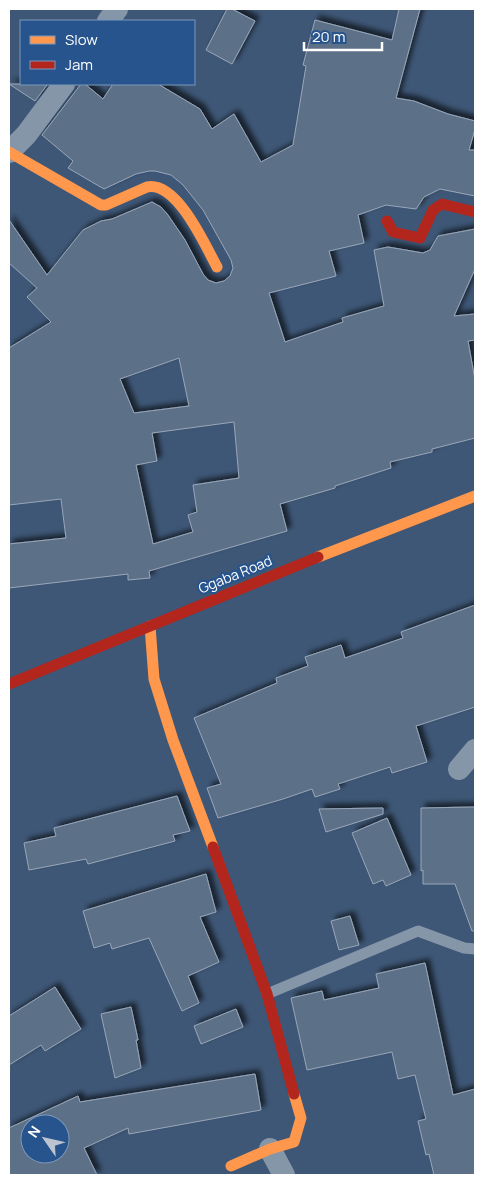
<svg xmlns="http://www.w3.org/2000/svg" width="484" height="1184" font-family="Manrope,sans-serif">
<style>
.building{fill:#5c6f87;stroke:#99a7b9;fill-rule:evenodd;filter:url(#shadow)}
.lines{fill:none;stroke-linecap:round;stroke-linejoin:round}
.lane{stroke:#8596a9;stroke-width:11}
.street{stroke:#8596a9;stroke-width:22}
.slow{stroke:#ff974d;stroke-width:11}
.jam{stroke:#b3261e;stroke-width:11}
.labels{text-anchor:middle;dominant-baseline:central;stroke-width:4.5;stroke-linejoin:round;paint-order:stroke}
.street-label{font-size:14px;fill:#fff;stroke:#27548d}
</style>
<defs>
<filter id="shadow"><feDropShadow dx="4.5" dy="-4.5" stdDeviation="2.5" flood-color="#0009"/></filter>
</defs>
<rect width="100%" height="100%" fill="#3e5776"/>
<!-- building -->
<path class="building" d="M 227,9 L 232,9 L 255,21 L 232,64 L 206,50 Z
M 399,9 L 420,9 L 396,98 L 414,101 L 448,114 L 475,121 L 475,129 L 469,150 L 475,150 L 475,196 L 440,189 L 424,197 L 416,209 L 386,205 L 358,215 L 364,243 L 329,251 L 336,276 L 269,293 L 285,342 L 343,322 L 342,318 L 384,306 L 374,250 L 388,247 L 423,253 L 430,250 L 438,236 L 475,229 L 475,269 L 454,316 L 475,314 L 475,340 L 468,341 L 475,380 L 475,438 L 432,449 L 432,452 L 390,462 L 391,468 L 335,486 L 335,488 L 280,504 L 287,531 L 149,571 L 150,578 L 128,580 L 128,574 L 9,588 L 9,544 L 66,538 L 61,499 L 9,505 L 9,348 L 51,322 L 27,297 L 37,288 L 9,263 L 9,220 L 47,275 L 83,230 L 101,221 L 112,219 L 152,202 L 161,207 L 168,215 L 185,240 L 203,274 L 208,280 L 216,283 L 224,281 L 230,276 L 233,268 L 231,260 L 203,210 L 183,185 L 171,175 L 155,171 L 149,171 L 136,174 L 104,189 L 68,168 L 73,161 L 42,135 L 81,84 L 85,84 L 103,99 L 113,84 L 158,84 L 200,109 L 212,129 L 234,114 L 261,162 L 293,145 L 306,66 L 303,65 L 315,20 L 392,40 ZM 179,358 L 189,406 L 134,413 L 120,379 ZM 234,422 L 239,478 L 193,485 L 197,512 L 188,515 L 193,532 L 153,544 L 136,465 L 157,461 L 152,433 Z
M 9,84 L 45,84 L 47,85 L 35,101 Z
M 475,605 L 475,707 L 416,726 L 427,762 L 392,773 L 390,767 L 338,784 L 340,789 L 315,797 L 312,789 L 283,799 L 218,818 L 207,788 L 221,784 L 194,718 L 277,683 L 276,678 L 308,666 L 305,657 L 341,645 L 345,658 L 403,638 L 401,632 Z
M 177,796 L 190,831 L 173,835 L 175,841 L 88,864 L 86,859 L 29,870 L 24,843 L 56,836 L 54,828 Z
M 475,807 L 475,931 L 472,931 L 455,884 L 423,884 L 423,870 L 421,871 L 421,808 Z
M 383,808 L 383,814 L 326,832 L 319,809 Z
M 387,818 L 411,875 L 386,886 L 383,880 L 373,884 L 352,833 Z
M 206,874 L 216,912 L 200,917 L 219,962 L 188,976 L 199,1003 L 182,1011 L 149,938 L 112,949 L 110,943 L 94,948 L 83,911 Z
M 350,916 L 359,945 L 339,950 L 331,921 Z
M 425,963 L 453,1095 L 475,1089 L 475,1175 L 434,1175 L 429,1154 L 426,1155 L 418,1121 L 426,1119 L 415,1075 L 398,1079 L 392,1052 L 307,1070 L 291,998 L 322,991 L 324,1000 L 379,988 L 376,974 Z
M 55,987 L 81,1029 L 45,1051 L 41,1045 L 9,1065 L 9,1016 Z
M 131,1007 L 138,1040 L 136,1040 L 141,1068 L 115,1078 L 101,1014 Z
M 236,1009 L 243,1027 L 201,1044 L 194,1026 Z
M 255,1074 L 261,1110 L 129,1134 L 128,1128 L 84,1148 L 97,1175 L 9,1175 L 9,1128 L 78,1096 L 80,1102 ZM 30,1124 L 60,1124 L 60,1154 L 30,1154 Z"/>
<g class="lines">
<!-- lane -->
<path class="lane" d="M 267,994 L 418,931 L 464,948 L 475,949"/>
<!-- street -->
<path class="street" d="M 108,21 L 117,9
M 9,152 L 26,135 L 64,84
M 459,769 L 475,750
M 270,1149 L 284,1175"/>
<!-- slow -->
<path class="slow" d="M 9,152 L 101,205 L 106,205 L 147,187 C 177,181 205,245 217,267
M 318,557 L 475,496
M 150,626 L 154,679 L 173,740 L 213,847
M 231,1166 L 270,1149 L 294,1142 L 301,1118 L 294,1094"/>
<!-- jam -->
<path class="jam" d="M 387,221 L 393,232 L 420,238 L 433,210 L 442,204 L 475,212
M 9,684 L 318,557
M 213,847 L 267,994 L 294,1094"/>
</g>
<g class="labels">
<!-- street labels -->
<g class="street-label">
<text transform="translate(235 574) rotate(-22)">Ggaba Road</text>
</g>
</g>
<!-- border -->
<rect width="484" height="1184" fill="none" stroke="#ffffff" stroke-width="20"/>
<!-- legend -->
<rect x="20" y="20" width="175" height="65" fill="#27548d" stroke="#7d98bb"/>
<rect x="30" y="36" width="25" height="8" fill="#ff974d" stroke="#7d98bb"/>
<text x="65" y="45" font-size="15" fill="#ffffff">Slow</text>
<rect x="30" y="61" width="25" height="8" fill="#b3261e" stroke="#7d98bb"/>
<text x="65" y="70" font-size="15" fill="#ffffff">Jam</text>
<!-- north arrow -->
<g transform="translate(45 1139) rotate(304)"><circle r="24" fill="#27548d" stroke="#7d98bb"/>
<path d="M0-4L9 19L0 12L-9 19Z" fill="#bbc4cf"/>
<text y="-8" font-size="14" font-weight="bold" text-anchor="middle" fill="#ffffff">N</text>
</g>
<!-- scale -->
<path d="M304 42v8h78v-8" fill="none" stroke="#ffffff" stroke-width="2.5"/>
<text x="312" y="42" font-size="15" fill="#ffffff" stroke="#27548d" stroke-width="4" paint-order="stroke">20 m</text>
</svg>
